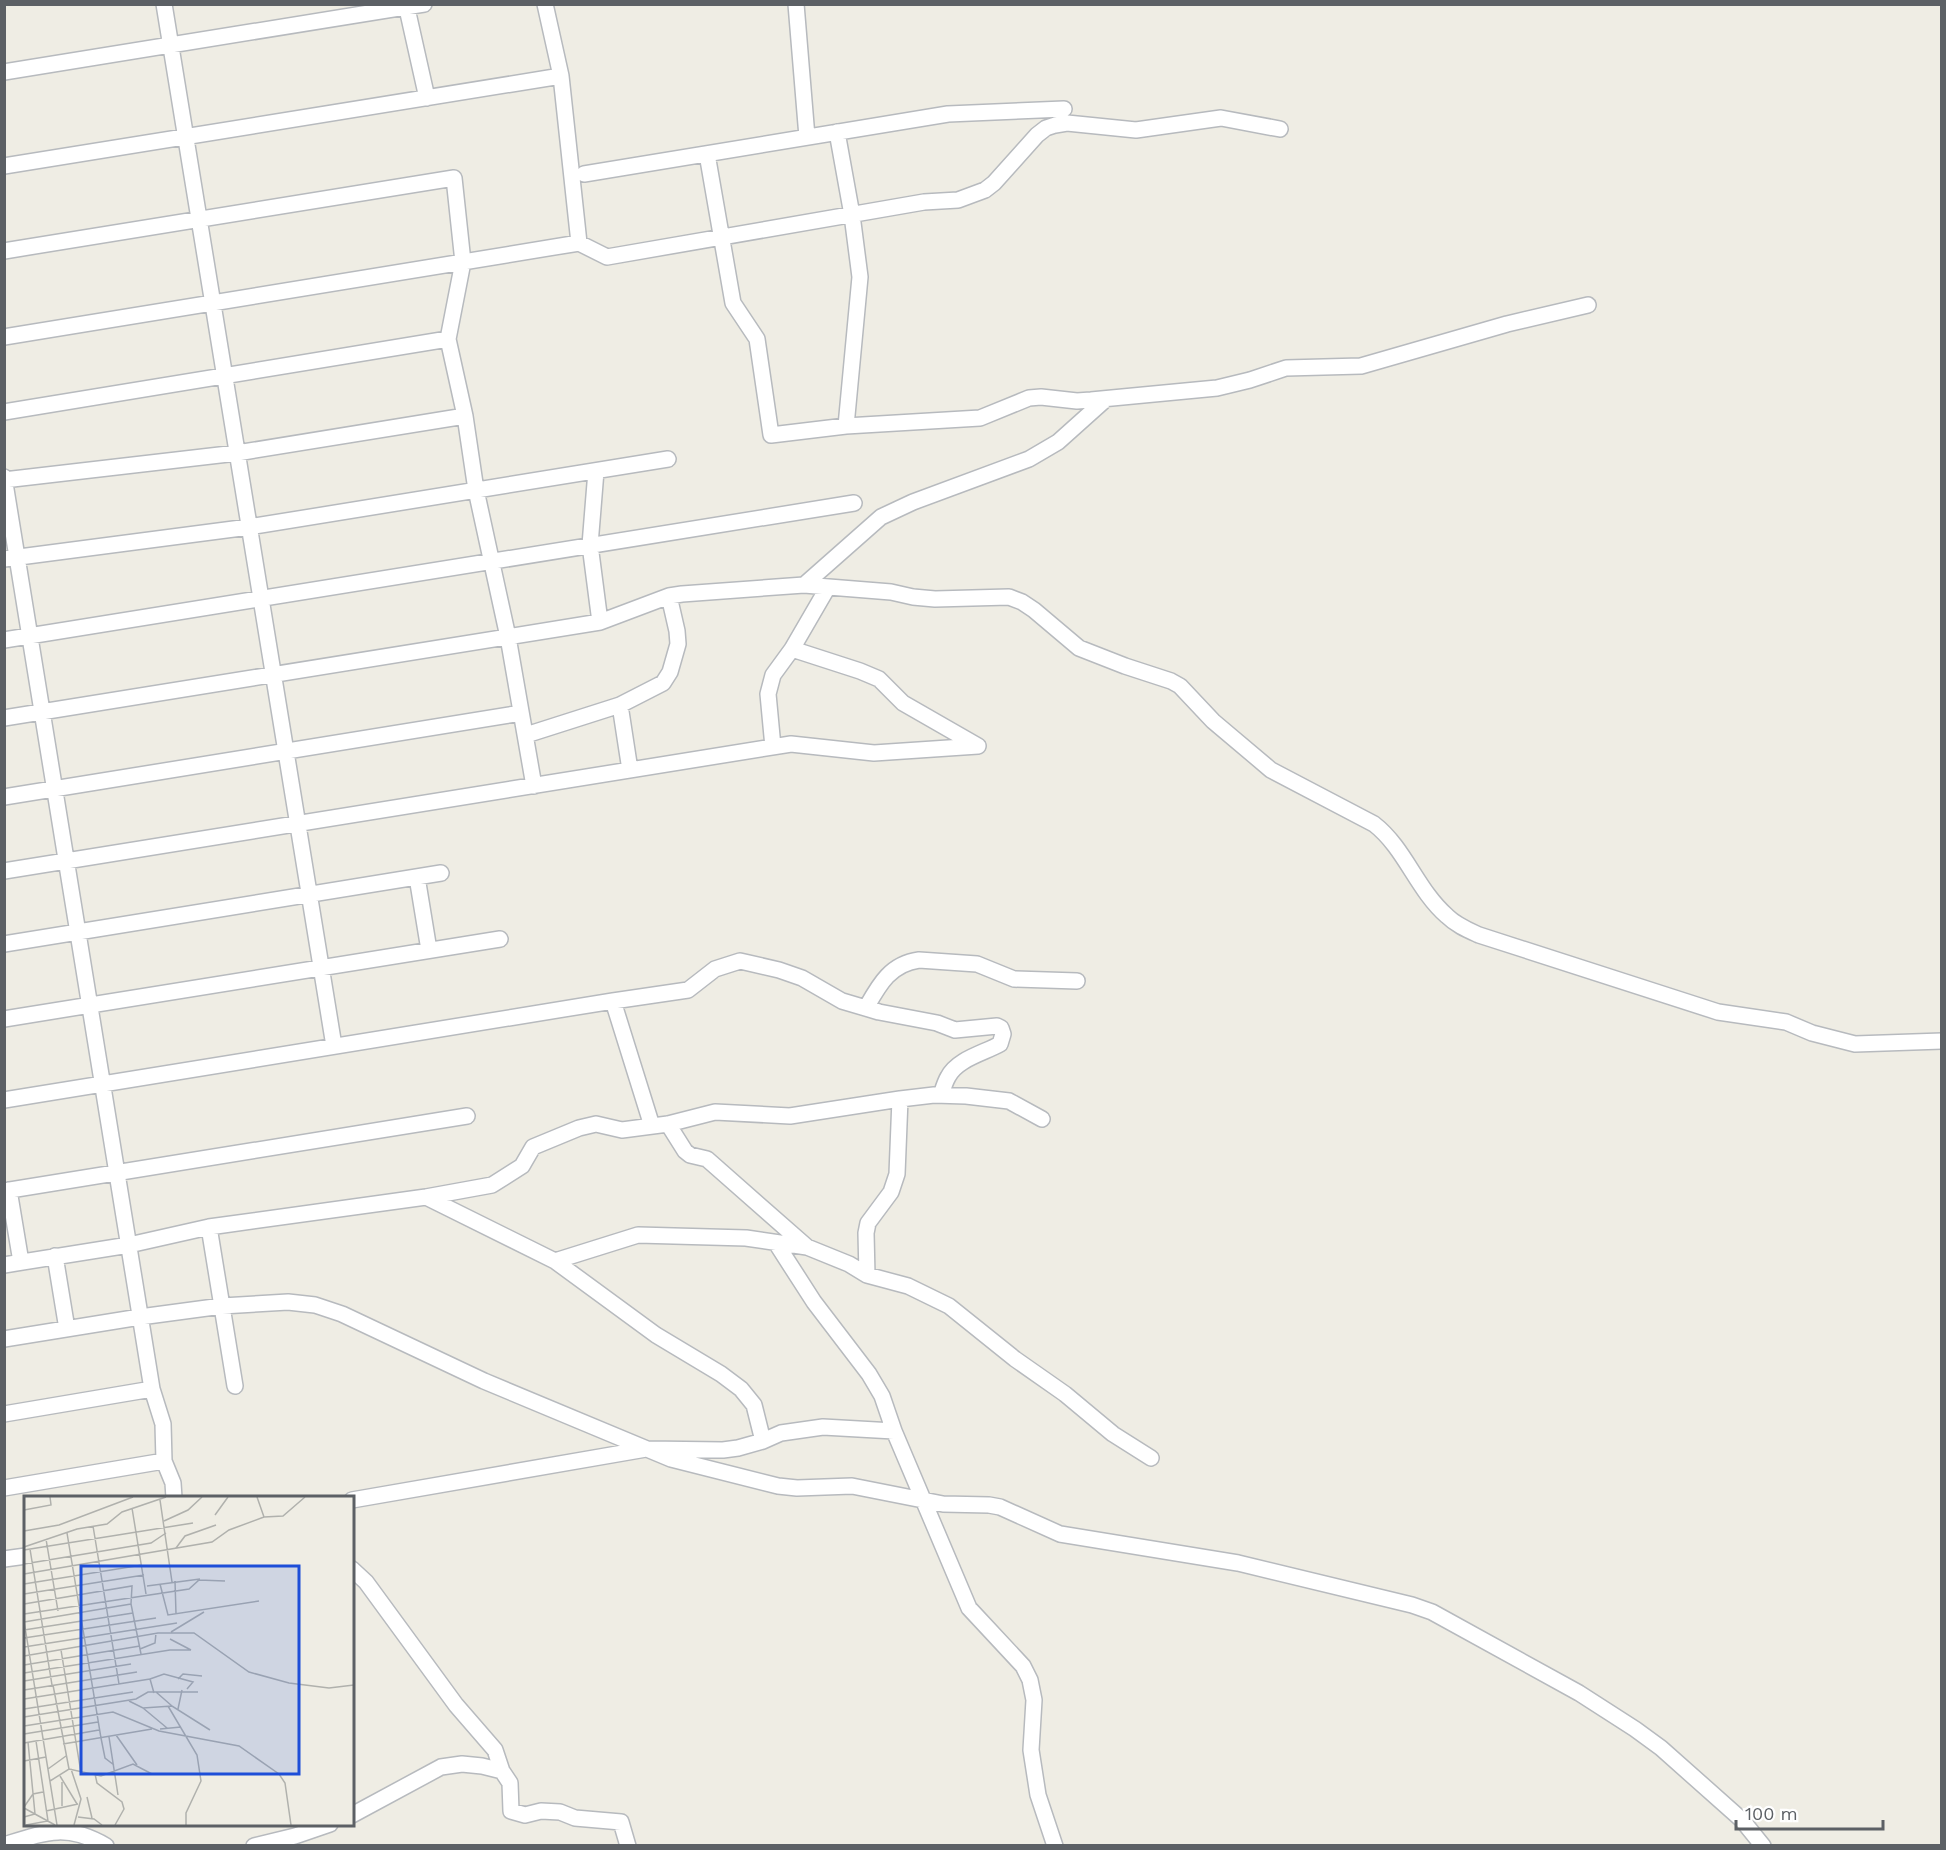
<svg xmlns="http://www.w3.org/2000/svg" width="1946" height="1850" font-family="'Work Sans',sans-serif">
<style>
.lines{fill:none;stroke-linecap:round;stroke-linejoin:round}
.minor-casing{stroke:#b7babe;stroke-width:18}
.minor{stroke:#fff;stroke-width:15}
.inset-road{fill:none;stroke:#b0b1ad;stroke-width:1.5}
.view{fill:#1d4ed8;fill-opacity:0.15;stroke:#1d4ed8;stroke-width:3}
.inset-edge{fill:none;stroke:#5c6065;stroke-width:3}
</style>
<rect width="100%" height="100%" fill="#efede4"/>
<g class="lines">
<!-- minor casing -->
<g class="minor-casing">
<path id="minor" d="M 164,4 L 334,1046
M 406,4 L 427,98
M 545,4 L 561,76 L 579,243
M 796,4 L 807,137
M 4,72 L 424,4
M 837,132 L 852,215 L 860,277 L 846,426
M 707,154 L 733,303 L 757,339 L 771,435 L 846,426 L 980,418 L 1029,398 L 1041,397 L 1077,401 L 1091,400 L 1217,388 L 1250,380 L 1286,368 L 1361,366 L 1507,324 L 1588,305
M 4,166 L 561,76
M 584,174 L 948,114 L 1064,109
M 4,251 L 454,178 L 463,262 L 448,339 L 465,416 L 476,490 L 508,637 L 534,786
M 4,337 L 579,243 L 607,257 L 924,202 L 958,200 L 985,190 L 994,183 L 1037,135 L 1046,128 L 1055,125 L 1067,123 L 1136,130 L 1221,118 L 1280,129
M 4,412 L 448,339
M 596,471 L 590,545 L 600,622
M 4,477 L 152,1389 L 163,1424 L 164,1461 L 173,1483 L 174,1498
M 4,480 L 237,453 L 465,416
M 4,559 L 249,527 L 668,459
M 804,585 L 881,517 L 913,502 L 1029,459 L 1058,442 L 1106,399
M 4,640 L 854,503
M 792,649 L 860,671 L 879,679 L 903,703 L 978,746
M 620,705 L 630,770
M 4,718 L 600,622 L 669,596 L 682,594 L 804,585 L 891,592 L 913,597 L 935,599 L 1009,597 L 1022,602 L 1034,610 L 1079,648 L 1125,666 L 1171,681 L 1180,686 L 1213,721 L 1271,770 L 1374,824 C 1405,848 1417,890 1447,916 C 1456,925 1468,930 1479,935 L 1718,1012 L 1786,1022 L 1812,1033 L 1855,1044 L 1942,1041
M 526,735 L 620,705 L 663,683 L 670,672 L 678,644 L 677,631 L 669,596
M 773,747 L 768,694 L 773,675 L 792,649 L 828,587
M 4,797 L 521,713
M 4,871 L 791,744 L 874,753 L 978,746
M 417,877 L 429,950
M 4,944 L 441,873
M 866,1008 C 879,985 890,964 919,960 L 977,964 L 1014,979 L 1077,981
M 4,1019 L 500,939
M 4,1100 L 613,1001
M 668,1124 L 685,1151 L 690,1155 L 707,1159 L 807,1247
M 652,1126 L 613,1001 L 688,990 L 715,969 L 740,961 L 779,970 L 802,978 L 842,1001 L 879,1012 L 937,1023 L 955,1030 L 997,1026 L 1001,1028 L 1003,1034 L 1000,1044 C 984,1053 957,1059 948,1077 C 945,1082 943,1089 941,1095
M 9,1190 L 21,1262
M 4,1191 L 467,1116
M 426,1197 L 555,1261 L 638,1235 L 746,1238 L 807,1247 L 849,1264 L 867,1275 L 908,1286 L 949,1306 L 1015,1359 L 1065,1394 L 1113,1434 L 1151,1458
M 209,1227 L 235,1386
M 776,1243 L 814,1302 L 869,1374 L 882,1396 L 894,1431 L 969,1608 L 1023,1666 L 1030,1680 L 1034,1700 L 1031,1750 L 1038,1795 L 1055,1846
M 55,1256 L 67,1329
M 555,1261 L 656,1335 L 721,1374 L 741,1389 L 754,1405 L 763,1441
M 4,1265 L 129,1245 L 209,1227 L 426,1197 L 492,1185 L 522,1166 L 533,1147 L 579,1128 L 596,1124 L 622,1130 L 668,1124 L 715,1112 L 790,1116 L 900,1099 L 934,1095 L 966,1096 L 1009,1101 L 1042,1119
M 867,1275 L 866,1233 L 868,1223 L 891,1192 L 897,1174 L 900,1099
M 4,1339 L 140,1317 L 222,1306 L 288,1302 L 315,1305 L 342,1314 L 484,1381 L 671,1459 L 778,1486 L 797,1488 L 852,1486 L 943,1504 L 989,1505 L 1000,1507 L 1060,1534 L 1238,1563 L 1412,1605 L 1432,1612 L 1579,1693 L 1635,1729 L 1661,1748 L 1742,1820 L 1763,1846
M 4,1414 L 152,1389
M 4,1488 L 164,1461
M 352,1500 L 646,1449 L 723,1450 L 738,1448 L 763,1441 L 781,1433 L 823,1427 L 894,1431
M 4,1559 L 26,1556
M 352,1569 L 366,1582 L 456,1705 L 495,1750 L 502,1771
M 352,1815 L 441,1767 L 462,1764 L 482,1766 L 502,1771 L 510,1783 L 511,1811 L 525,1815 L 541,1811 L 560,1812 L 575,1818 L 621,1822 L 628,1846
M 4,1845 C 45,1832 67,1823 106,1846
M 254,1846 L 295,1836 L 330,1824"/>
</g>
<!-- minor -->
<use href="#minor" class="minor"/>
</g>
<!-- overview -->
<g transform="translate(24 1496)">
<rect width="330" height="330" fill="#efede4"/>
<path class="inset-road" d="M 136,4 L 148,86M 108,12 L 122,98M 0,14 L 27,9 L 26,1M 191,19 L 204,1M 240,21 L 259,20 L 281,1M 140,25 L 164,14 L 178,1M 69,30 L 95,188M 0,35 L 35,29 L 109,1M 43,37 L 77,242 L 81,262 L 90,269M 22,43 L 34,115M 0,51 L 53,33 L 83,28 L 98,16 L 142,1M 152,52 L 161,40 L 192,29M 6,53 L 28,189M 0,54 L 169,27M 0,68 L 127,47 L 142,37M 0,78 L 188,46 L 205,34 L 240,21 L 233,1M 151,85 L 152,118M 0,88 L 118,69M 136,88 L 144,119 L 235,105M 123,90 L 176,83M 0,98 L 120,79M 0,108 L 108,90 L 107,108 L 117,158M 0,118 L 165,93 L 175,84 L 201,85M 0,125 L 33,329M 0,126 L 107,108M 0,134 L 109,117M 147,136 L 180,116M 0,142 L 132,122M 146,143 L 167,154M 0,151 L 153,127M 116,153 L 131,147 L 132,137M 37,154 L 57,277M 0,160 L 134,137 L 170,137 L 225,176 L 265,187 L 305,192 L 330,189M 0,169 L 116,150M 0,177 L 146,154 L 167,154M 154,183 L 159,178 L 178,180M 0,185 L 107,168M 29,189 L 45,273M 0,194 L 113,176M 132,196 L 148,210M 130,197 L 126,183 L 140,178 L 169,186 L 163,193M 0,203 L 126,183M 105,205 L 119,212 L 148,210 L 186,234M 144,210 L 173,259 L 177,285 L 162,317 L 162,329M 119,212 L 143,232M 0,213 L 109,196M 154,213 L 158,194M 0,221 L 112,203 L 124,196 L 174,196M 0,230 L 89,216 L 135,235 L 215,250 L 255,278 L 261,287 L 267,329M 136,233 L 157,231M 0,238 L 74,226M 92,239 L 113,269M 85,241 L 94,299M 0,247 L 75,234M 39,248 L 128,233M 0,265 L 22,261M 24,273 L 42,260M 47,273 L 57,303 L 50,329M 71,278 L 73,287 L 98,306 L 100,313 L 91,329M 36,280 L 53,308M 26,285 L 45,273 L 77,280 L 109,268 L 128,278M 38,286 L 38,310M 63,301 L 68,322M 0,311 L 9,298 L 19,296M 0,312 L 31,329M 22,315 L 54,308M 0,321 L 11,318 L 4,246M 54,321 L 70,323 L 78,329M 2,329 L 24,325 L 12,245"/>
<path class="view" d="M 57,70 L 275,70 L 275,278 L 57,278 Z"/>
<rect width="330" height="330" class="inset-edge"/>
</g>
<!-- border -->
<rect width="1946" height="1850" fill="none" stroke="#5c6065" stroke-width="12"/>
<!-- scale -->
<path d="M1736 1820v9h147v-9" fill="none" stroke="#5c6065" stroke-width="3"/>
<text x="1745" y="1820" font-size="18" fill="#5c6065" stroke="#ffffff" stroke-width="4.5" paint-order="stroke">100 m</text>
</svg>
